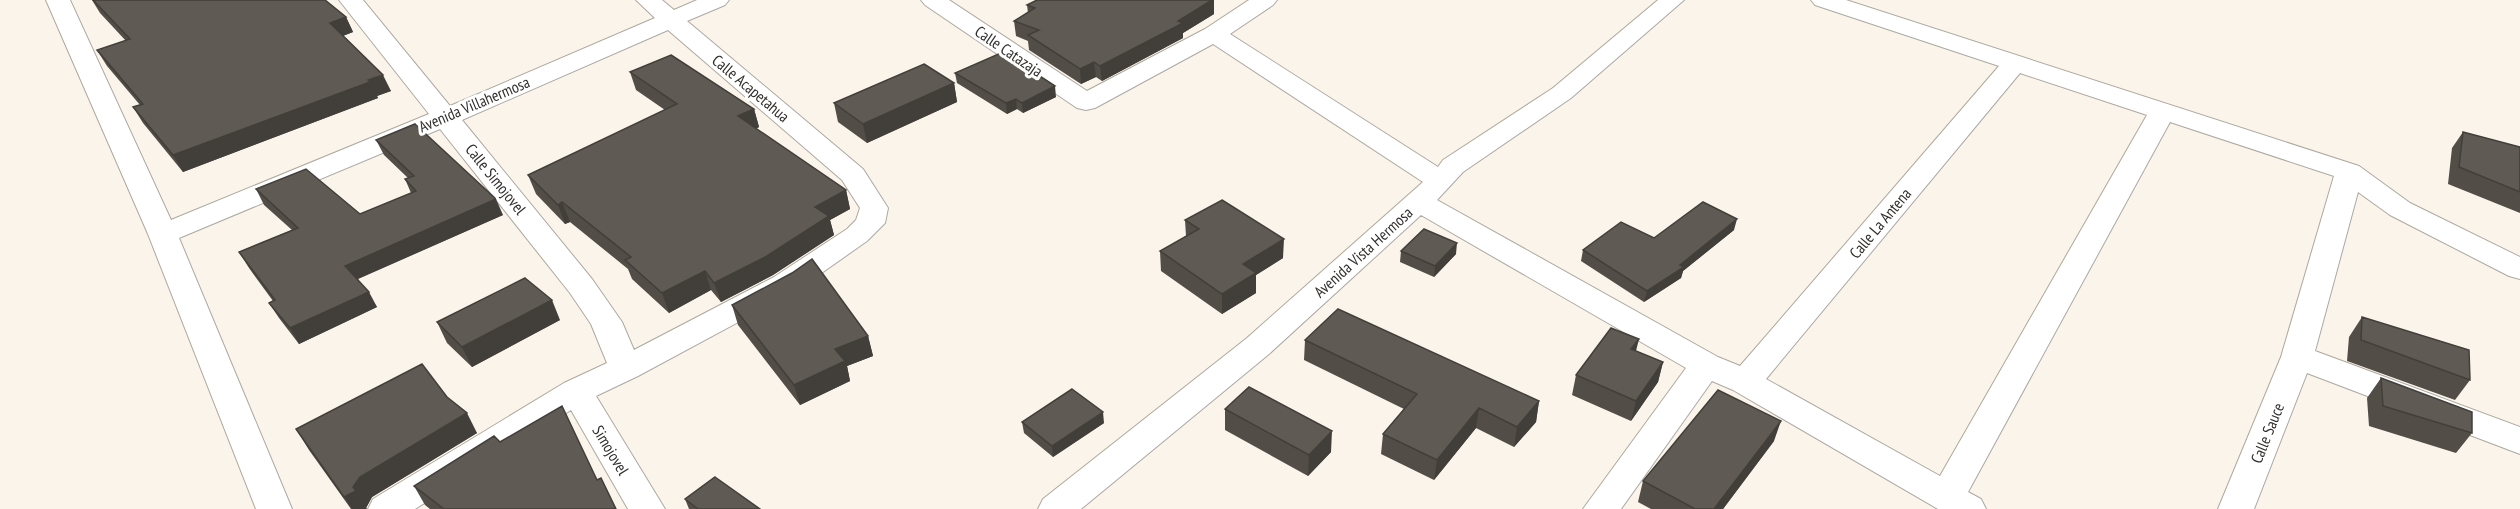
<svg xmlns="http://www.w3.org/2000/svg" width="2520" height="509" font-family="'PT Sans Narrow',sans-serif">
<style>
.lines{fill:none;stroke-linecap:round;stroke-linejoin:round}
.minor-casing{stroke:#ada8a0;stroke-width:2}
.minor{fill:#fff;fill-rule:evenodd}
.wall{fill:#524d47}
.shaded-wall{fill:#423f3a}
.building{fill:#5f5a53;stroke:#423f3a;stroke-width:1.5}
.labels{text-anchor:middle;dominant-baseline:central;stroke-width:6;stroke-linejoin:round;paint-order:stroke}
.street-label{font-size:16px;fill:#312f2c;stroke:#fff}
</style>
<rect width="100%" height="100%" fill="#faf4eb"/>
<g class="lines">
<!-- minor casing -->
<g class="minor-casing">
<path id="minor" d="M 46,0 L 70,0 L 171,220 L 429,114 L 339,0 L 363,0 L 450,106 L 655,18 L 636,0 L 662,0 L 674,10 L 697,0 L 729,0 L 725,5 L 687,21 L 863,169 L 888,208 L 885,223 L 867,241 L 796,291 L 638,376 L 596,396 L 665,509 L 628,509 L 571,410 L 415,509 L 368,509 L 373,499 L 564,383 L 607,363 L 591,324 L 570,293 L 440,129 L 179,238 L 292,509 L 256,509 L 148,234 ZM 668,30 L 842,180 L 860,208 L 856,220 L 847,229 L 774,277 L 634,350 L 622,322 L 592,279 L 462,120 Z
M 921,0 L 949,0 L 1087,91 L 1205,29 L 1249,0 L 1277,0 L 1273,5 L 1230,34 L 1438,167 L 1443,160 L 1553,88 L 1658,0 L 1684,0 L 1571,98 L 1463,172 L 1437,200 L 1718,357 L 1740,366 L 1999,66 L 1815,5 L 1811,0 L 1846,0 L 2359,166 L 2410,203 L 2520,257 L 2520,279 L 2509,276 L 2390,215 L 2358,192 L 2315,351 L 2520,427 L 2520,454 L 2307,373 L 2254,509 L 2218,509 L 2281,357 L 2334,176 L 2170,122 L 1968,492 L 1981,499 L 1986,509 L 1938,509 L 1733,390 L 1712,381 L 1621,509 L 1583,509 L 1686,368 L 1421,215 L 1269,354 L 1081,509 L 1038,509 L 1043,499 L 1247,338 L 1423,182 L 1213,44 L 1095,108 L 1086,110 L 1077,108 L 925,5 ZM 2020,73 L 2147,115 L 1940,476 L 1766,379 Z"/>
</g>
<!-- minor -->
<use href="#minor" class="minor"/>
</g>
<!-- wall -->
<path class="wall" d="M 92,0 L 325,0 L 346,17 L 353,32 L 343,36 L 391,91 L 377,96 L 378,98 L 183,172 L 143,123 L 133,107 L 140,105 L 107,66 L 97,50 L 126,41 L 100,13 Z
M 1027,5 L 1214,14 L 1183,33 L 1183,38 L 1102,81 L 1096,77 L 1081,84 L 1029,50 L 1028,41 L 1016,36 L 1014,21 L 1028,13 Z
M 630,72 L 754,109 L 759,127 L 756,129 L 846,190 L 850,209 L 830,220 L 834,235 L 773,275 L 721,302 L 711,290 L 669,313 L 632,279 L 628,269 L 570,222 L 565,224 L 536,194 L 528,175 L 665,110 L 636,90 Z
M 955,73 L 1056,97 L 1023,113 L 1017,109 L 1007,114 L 957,83 Z
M 954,83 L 957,102 L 867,143 L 838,122 L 834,103 Z
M 2463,132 L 2520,147 L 2520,213 L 2448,184 L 2452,148 Z
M 376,140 L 503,215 L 358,279 L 377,307 L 299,344 L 279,318 L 269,303 L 273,301 L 249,268 L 239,252 L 292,230 L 264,205 L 256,189 L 360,214 L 411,193 L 405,179 L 408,178 L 384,155 Z
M 1185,220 L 1283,258 L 1256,275 L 1256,293 L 1222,314 L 1161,271 L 1160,251 L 1186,236 Z
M 1734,230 L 1683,271 L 1681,278 L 1644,302 L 1581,261 L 1583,250 L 1654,238 Z
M 1401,251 L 1456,254 L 1434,277 L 1400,262 Z
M 732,305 L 868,336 L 873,356 L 847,366 L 850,381 L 800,405 L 738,325 Z
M 2362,317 L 2470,380 L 2455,400 L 2347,361 L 2349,337 Z
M 560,320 L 472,367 L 447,343 L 437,322 Z
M 1305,340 L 1539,401 L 1536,422 L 1514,447 L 1476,428 L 1434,480 L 1381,454 L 1383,434 L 1404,409 L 1304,360 Z
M 1636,351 L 1663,362 L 1658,382 L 1631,421 L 1572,395 L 1576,375 Z
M 2381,378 L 2472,433 L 2456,453 L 2369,426 L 2367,398 Z
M 447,397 L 477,433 L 372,497 L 366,508 L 367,509 L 351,509 L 309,450 L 296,429 Z
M 1225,409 L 1331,452 L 1308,476 L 1225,430 Z
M 1022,422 L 1104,423 L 1053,457 L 1024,433 Z
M 1774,441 L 1723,509 L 1651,509 L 1638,502 L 1643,481 Z
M 500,442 L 597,480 L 616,509 L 430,509 L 425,505 L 414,486 Z
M 685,499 L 760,509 L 689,509 Z"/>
<!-- shaded-wall -->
<path class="shaded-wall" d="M 1212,0 L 1214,0 L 1214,14 L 1183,33 L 1183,38 L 1102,81 L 1100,66 Z
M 346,17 L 353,32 L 337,38 L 330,23 Z
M 1094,62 L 1096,77 L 1081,84 L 1080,69 Z
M 383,75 L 391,91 L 377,96 L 378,98 L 183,172 L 173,155 Z
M 954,83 L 957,102 L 867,143 L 863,124 Z
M 1055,86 L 1056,97 L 1023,113 L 1022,103 Z
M 1016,99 L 1017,109 L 1007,114 L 1006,103 Z
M 754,109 L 759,127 L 743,135 L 738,116 Z
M 846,190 L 850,209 L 830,220 L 834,235 L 773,275 L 721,302 L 714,283 L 815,207 Z
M 496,199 L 503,215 L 353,281 L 345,266 Z
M 562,202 L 570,222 L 565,224 L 558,205 Z
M 1737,219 L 1734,230 L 1683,271 L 1681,278 L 1644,302 L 1647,291 Z
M 1284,239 L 1283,258 L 1256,275 L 1256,293 L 1222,314 L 1222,294 L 1243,264 Z
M 1457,243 L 1456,254 L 1434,277 L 1435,266 Z
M 705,271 L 711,290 L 669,313 L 662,293 Z
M 369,292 L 377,307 L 299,344 L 290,328 Z
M 552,300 L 560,320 L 472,367 L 462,347 Z
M 868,336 L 873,356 L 847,366 L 850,381 L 800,405 L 794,385 L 835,349 Z
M 1639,339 L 1634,359 L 1631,349 Z
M 1663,362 L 1658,382 L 1631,421 L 1636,401 Z
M 1539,401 L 1536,422 L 1514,447 L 1517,427 Z
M 1479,408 L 1476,428 L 1434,480 L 1437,460 Z
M 1103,412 L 1104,423 L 1053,457 L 1052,446 Z
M 467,413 L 477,433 L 372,497 L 366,508 L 367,509 L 352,509 L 344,497 L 360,477 Z
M 1781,421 L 1774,441 L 1723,509 L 1714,509 Z
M 1332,431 L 1331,452 L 1308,476 L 1309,455 Z"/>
<!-- building -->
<path class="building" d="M 93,0 L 325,0 L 346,17 L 330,23 L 383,75 L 368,80 L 370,82 L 173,155 L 133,107 L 143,104 L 97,50 L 130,39 Z
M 1037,0 L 1212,0 L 1178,21 L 1183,23 L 1100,66 L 1094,62 L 1080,69 L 1028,35 L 1039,30 L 1014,21 L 1035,8 L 1027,5 Z
M 1003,52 L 1055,86 L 1022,103 L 1016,99 L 1006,103 L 955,73 Z
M 671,55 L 754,109 L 738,116 L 846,190 L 815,207 L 829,216 L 767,256 L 714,283 L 705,271 L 662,293 L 625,260 L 631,257 L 562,202 L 558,205 L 528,175 L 677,104 L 630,72 Z
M 924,64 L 954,83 L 863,124 L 834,103 Z
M 415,124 L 496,199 L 345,266 L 369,292 L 290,328 L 269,303 L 275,300 L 239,252 L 298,228 L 256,189 L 306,169 L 360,214 L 416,191 L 405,179 L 414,176 L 376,140 Z
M 2463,132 L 2520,147 L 2520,192 L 2459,167 Z
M 1222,200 L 1284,239 L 1243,264 L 1256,273 L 1222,294 L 1160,251 L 1199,229 L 1185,220 Z
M 1703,202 L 1737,219 L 1680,265 L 1684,267 L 1647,291 L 1583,250 L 1621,222 L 1654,238 Z
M 1424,229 L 1457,243 L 1435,266 L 1401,251 Z
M 812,259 L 868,336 L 835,349 L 845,361 L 794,385 L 732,305 L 792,273 Z
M 525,278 L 552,300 L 462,347 L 437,322 Z
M 1338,309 L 1539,401 L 1517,427 L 1479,408 L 1437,460 L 1383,434 L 1417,394 L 1305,340 Z
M 2362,317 L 2469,350 L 2470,380 L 2361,340 Z
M 1611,328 L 1639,339 L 1631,349 L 1663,362 L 1636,401 L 1576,375 Z
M 422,364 L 447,397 L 467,413 L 360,477 L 353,487 L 356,491 L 344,497 L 296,429 Z
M 2381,378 L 2472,412 L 2472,433 L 2383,406 Z
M 1249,387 L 1332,431 L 1309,455 L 1225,409 Z
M 1072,389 L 1103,412 L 1052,446 L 1022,422 Z
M 1718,390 L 1781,421 L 1714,509 L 1695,509 L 1643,481 Z
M 562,406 L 597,480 L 601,478 L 616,509 L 444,509 L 414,486 L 494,436 L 500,442 Z
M 715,477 L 760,509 L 698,509 L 685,499 Z"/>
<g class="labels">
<!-- street labels -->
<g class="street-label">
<text transform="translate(1009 51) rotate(34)">Calle Catazaja</text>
<text transform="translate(751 88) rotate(40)">Calle Acapetahua</text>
<text transform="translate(474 104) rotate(-23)">Avenida Villahermosa</text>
<text transform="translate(496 179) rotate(51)">Calle Simojovel</text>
<text transform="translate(1880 223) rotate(-50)">Calle La Antena</text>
<text transform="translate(1363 252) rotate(-42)">Avenida Vista Hermosa</text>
<text transform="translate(2267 433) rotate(-68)">Calle Sauce</text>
<text transform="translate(611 450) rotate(59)">Simojovel</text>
</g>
</g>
</svg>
